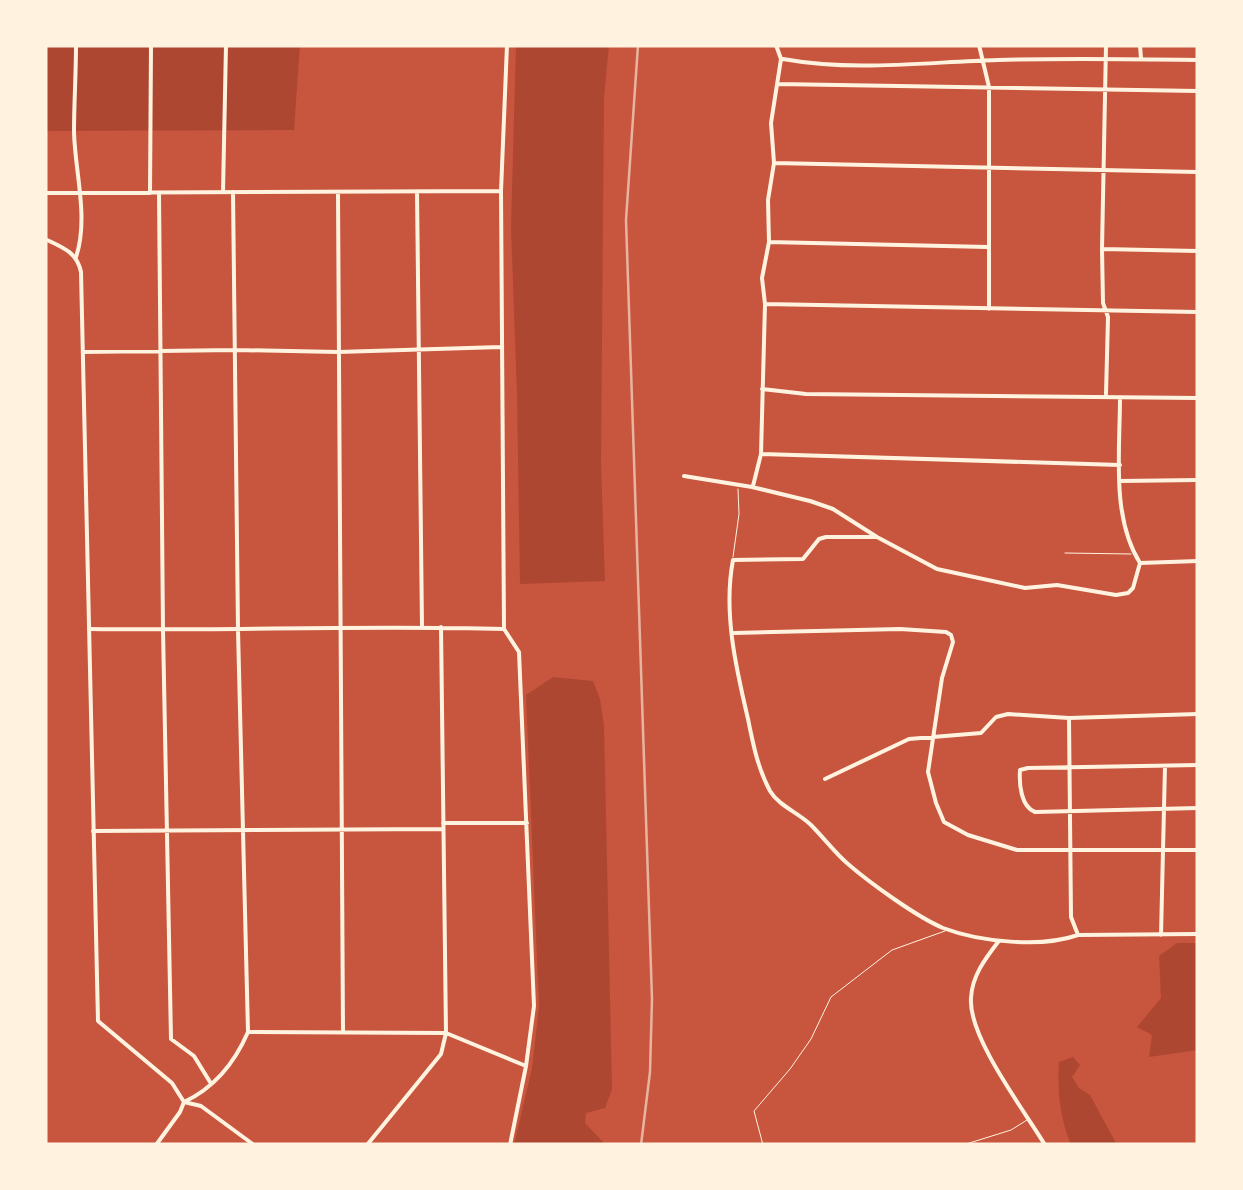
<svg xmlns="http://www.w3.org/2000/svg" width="1243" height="1190" font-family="Montserrat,sans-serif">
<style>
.green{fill:#ae4732}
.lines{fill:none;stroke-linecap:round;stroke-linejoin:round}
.service{stroke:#fff3e0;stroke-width:1}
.minor{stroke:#fff3e0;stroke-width:4}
.tertiary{stroke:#fff3e0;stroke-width:4}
.rail{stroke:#e9b49f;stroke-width:2.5}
</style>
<rect width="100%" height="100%" fill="#c8553d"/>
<!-- green -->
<path class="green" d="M 45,45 L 300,45 L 294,130 L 45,131 Z
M 516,45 L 609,45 L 604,98 L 601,463 L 605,581 L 520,584 L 517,394 L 511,228 Z
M 553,677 L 593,681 L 600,699 L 604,726 L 612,1089 L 605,1108 L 586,1113 L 585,1123 L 606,1145 L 514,1145 L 532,1068 L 539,1007 L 526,695 Z
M 1177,943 L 1198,943 L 1198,1050 L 1149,1057 L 1152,1035 L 1137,1027 L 1161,998 L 1159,956 Z
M 1073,1057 L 1080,1065 L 1072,1077 L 1079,1088 L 1090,1095 L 1117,1145 L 1071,1145 C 1060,1117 1057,1092 1059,1062 Z"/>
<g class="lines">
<!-- service -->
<path class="service" d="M 1065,553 L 1131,554
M 733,557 L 739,514 L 738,489
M 763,1145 L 754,1111 L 790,1069 L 811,1039 L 831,997 L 892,950 L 945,931
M 963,1145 L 1011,1130 L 1027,1120"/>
<!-- minor -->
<path class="minor" d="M 507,45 L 501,191 L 504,629 L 519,652 L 534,1006 L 526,1066 L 510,1145
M 979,45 L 989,87 L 989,309
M 1140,45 L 1141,59
M 783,59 C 855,72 926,62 998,60 C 1065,58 1131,59 1198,60
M 778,84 L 1198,91
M 774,163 L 1198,172
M 223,192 L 226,45
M 338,192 L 343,1032
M 417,192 L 422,627
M 45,193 L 500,191
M 150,193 L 151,45
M 159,193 L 163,630 L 171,1039 L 194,1056 L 210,1082
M 769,242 L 988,247
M 1102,249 L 1198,251
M 76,257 C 89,218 75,173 74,132 C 74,103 76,74 76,45
M 765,304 L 1198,312
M 83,352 L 235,350 L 338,352 L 501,347
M 762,389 L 806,394 L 1198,398
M 1106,394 L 1108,317 L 1103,303 L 1102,249 L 1106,45
M 761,454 L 1120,465
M 684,476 L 752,487 L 810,501 L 833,509 L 877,537 L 937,569 L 1025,588 L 1057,585 L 1116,595 L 1128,593 L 1133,588 L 1140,563 C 1111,517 1120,451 1120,398
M 1120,481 L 1198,480
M 753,486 L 761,454 L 765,304 L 762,278 L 769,242 L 768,200 L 774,163 L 771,123 L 781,59 L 776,45
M 877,537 L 826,537 L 819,539 L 803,559 L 733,560 C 723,612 736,668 748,719 C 753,744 758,769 770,791 C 779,806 799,813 811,825 C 824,838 835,853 848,864 C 870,883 917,917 943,928 C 980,942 1041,948 1078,935 L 1198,934
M 1140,563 L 1198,561
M 89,629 C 227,631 365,625 504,629
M 734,633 L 900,629 L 946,632 L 951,635 L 953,642 L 942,678 L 928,772 L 936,803 L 944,822 L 968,835 L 1017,850 L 1198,850
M 1069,718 L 1071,917 L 1078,935
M 1198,765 L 1028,768 L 1020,770 C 1019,784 1021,807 1035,812 L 1198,808
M 825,779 L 909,739 L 981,733 L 996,717 L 1008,714 L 1069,718 L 1198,714
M 443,823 L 527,823
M 93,831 L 443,829
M 1161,935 L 1165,766
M 998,942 C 985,959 972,976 971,998 C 968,1037 1024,1110 1045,1145
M 248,1032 L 446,1033 L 526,1066
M 184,1102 C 214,1088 235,1062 248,1032 L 238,630 L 233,192
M 184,1102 L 201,1106 L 254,1145
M 367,1145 L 441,1054 L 446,1033 L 441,627"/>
<!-- tertiary -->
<path class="tertiary" d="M 45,239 C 62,247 77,252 81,272 L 98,1021 L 172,1083 L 184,1102 L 180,1112 L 156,1145"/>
<!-- rail -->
<path class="rail" d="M 638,45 L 626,220 L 652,999 L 650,1072 L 641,1145"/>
</g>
<!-- border -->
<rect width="1243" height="1190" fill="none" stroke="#fff3e0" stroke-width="95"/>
</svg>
